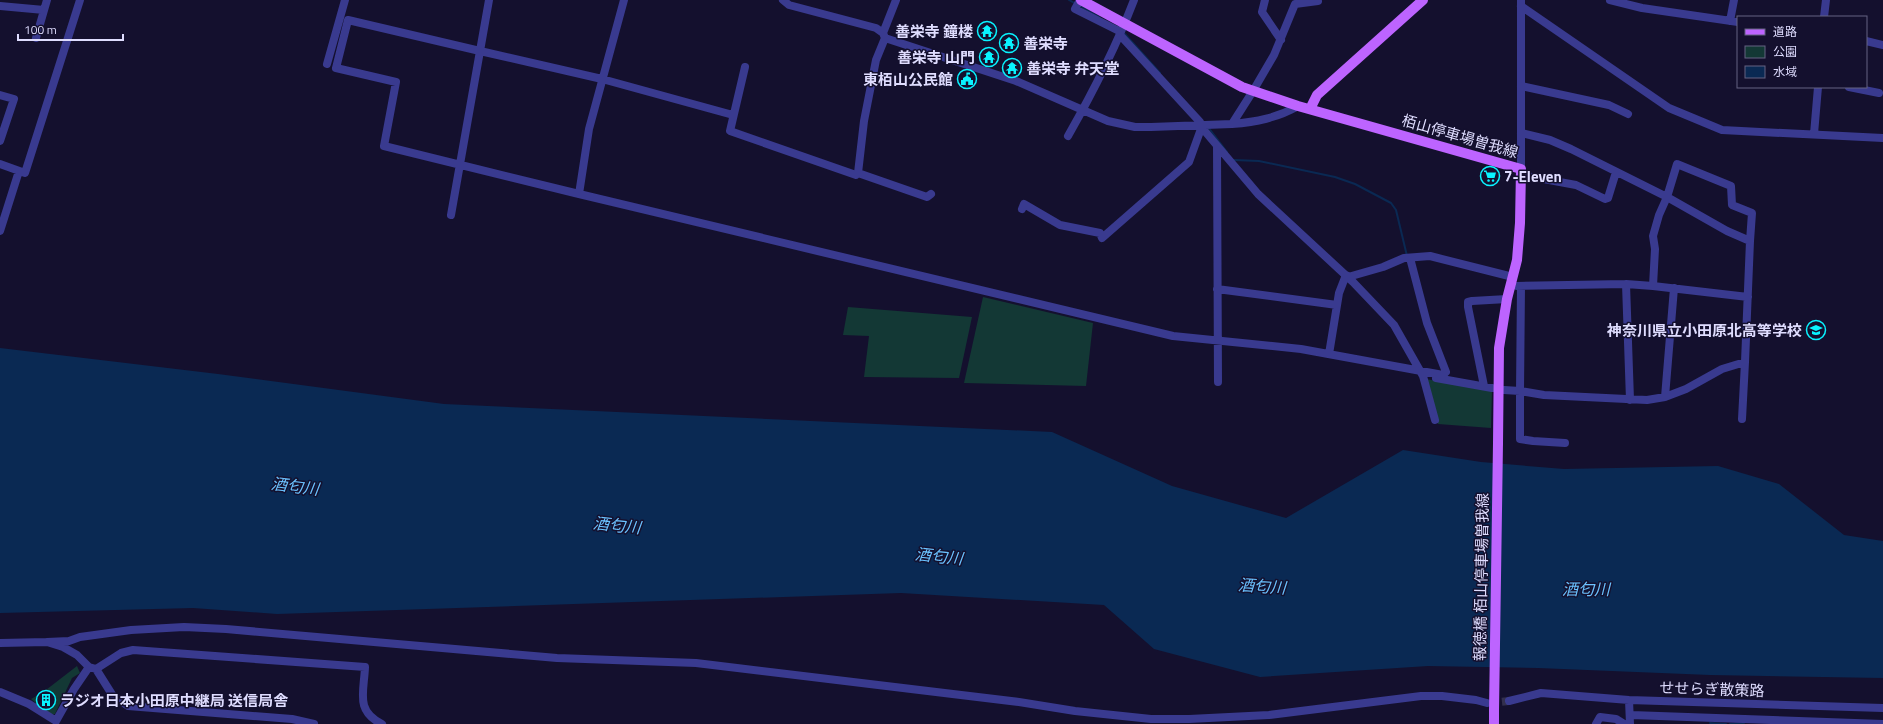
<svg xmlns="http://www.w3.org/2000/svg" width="1883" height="724" font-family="'Titillium Web','Noto Sans JP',sans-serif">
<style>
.green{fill:#133835}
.water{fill:#0a2953}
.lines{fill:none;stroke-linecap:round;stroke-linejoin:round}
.stream{stroke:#0a2953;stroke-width:2}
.minor-tunnel{stroke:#322f4d;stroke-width:8;stroke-dasharray:8 4;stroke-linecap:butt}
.minor{stroke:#393a8f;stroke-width:8}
.major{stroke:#bd64ff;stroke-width:10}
.major-bridge{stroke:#bd64ff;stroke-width:10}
.labels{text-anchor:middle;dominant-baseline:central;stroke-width:3;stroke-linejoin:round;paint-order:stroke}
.poi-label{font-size:15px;font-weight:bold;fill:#dfddff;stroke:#14102e;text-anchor:end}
.street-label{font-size:15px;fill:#dfddff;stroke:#14102e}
.water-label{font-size:16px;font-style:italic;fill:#6bc2ff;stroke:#14102e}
</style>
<rect width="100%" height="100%" fill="#14102e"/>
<!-- green -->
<path class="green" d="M 983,297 L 1093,323 L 1086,386 L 964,383 Z
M 848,307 L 972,317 L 959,378 L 864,377 L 869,336 L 843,335 Z
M 1426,379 L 1492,391 L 1491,428 L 1438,424 Z
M 77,666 L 80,673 L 72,678 L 55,714 L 50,715 L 31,699 L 42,693 Z"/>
<!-- water -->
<path class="water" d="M 0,348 L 218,374 L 444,404 L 1052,432 L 1172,486 L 1286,518 L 1403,450 L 1481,462 L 1564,469 L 1718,466 L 1779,484 L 1844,535 L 1883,541 L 1883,678 L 1710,675 L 1538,668 L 1428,666 L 1260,677 L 1154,649 L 1104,605 L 901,593 L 277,614 L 193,608 L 0,613 Z"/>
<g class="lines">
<!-- stream -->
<path class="stream" d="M 1069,0 L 1076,4
M 1080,6 L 1099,17
M 1123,32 L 1160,73
M 1208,127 L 1227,152
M 1234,160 L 1259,161 L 1335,177 L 1355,184 L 1391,203 L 1396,210 L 1407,256
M 1710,723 L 1726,724
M 1730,724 L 1744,723"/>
<!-- minor-tunnel -->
<path class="minor-tunnel" d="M 1490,703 L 1509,701"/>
<!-- minor -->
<path class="minor" d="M 489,0 L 480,51 L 348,20 L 336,68 L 396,82 L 384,146 L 579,194 L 589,129 L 624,0
M 783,0 L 789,5 L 876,28 L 883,33 L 896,0
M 1080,0 L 1075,9 L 1119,31 L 1120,35 L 1200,122 L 1203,129 L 1258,194 L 1353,282 L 1394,325 L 1423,376 L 1435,420
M 1265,0 L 1262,12 L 1281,40
M 1610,0 L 1642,8 L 1738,22
M 0,6 L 44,10
M 1521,6 L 1669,108 L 1722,130 L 1883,138
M 1824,17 L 1826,0
M 1730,21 L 1734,0
M 36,38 L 47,0
M 885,38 L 1016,81 L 1108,121 L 1135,127 L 1151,127 L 1232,124 L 1253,91 L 1274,55 L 1295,4 L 1318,1
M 1866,41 L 1883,45
M 327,64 L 345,0
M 745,67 L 730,131 L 856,175 L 858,173 L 864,121 L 876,60 L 885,38 L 883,33
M 1521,86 L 1609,105 L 1628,114
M 1849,87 L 1879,93
M 0,95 L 14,99 L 0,141
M 1232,124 C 1256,122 1277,118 1298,106
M 1521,133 L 1550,140 L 1571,149 L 1667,197 L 1727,231 L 1750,241 L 1745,362 L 1722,369 L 1686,389 L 1665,397 L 1647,400 L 1544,395 L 1520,391 L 1521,286
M 1814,134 L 1818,87
M 1068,136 C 1093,92 1116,47 1134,0
M 1217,146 L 1218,382
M 0,164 L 25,173 L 80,0
M 1521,169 L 1521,0
M 858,173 L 927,197 L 931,194
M 1521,175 L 1576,185 L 1605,199 L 1608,198 L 1616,172
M 579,194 L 1173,336 L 1301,349 L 1443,375 L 1446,372 L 1427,323 L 1410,258
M 1022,209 L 1024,204 L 1060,225 L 1100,233 L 1102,238 L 1189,162 L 1202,126
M 451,215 L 480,51 L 602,79 L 733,115
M 0,231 L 19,171
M 1348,277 L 1383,267 L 1404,258 L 1430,256 L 1513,277
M 1626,284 L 1630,400
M 1517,286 L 1626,284 L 1653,286 L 1748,297
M 1653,286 L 1655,249 L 1653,236 L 1659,215 L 1667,197 L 1677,164 L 1731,186 L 1732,205 L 1752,213 L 1750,241
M 1217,289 L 1337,305
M 1329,354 L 1339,293 L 1346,275
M 1436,378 L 1492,388
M 1484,386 L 1468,307 L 1468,302 L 1472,301 L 1507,299
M 1504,390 L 1520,391 L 1520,439 L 1533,441 L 1565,443
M 1665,397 L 1674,288
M 1742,419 L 1745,362
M 47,642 L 69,641 L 80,637 L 131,630 L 184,627 L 226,629 L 557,658 L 696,663 L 1019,702 L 1075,711 L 1151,719 L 1189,719 L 1269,715 L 1421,696 L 1442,696 L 1476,700 L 1487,703
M 0,643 L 47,642 L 63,647 L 77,655 L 89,667 L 96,669 L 113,696 L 128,706 L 292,719 L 314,724
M 96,669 L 121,653 L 133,650 L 365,667 C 364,692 355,711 382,724
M 0,692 L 29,704 L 56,721 L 74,689 L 89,667
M 1629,700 L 1630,724
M 1509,701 L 1541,693 L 1629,700 L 1883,708
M 1631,715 L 1883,724
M 1596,724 L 1600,717 L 1616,719 L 1624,724"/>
<!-- major -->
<path class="major" d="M 1081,0 L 1242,87 L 1298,106 L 1521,169 L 1520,223 L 1517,260 L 1507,299 L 1499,348 L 1498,443
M 1310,109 L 1317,95 L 1423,0
M 1494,724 L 1494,711"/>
<!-- major-bridge -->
<path class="major-bridge" d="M 1494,711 L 1498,443"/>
</g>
<!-- icons -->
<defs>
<g id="temple-ring" transform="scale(1)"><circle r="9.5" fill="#14102e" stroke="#09f3ff" stroke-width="1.5"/><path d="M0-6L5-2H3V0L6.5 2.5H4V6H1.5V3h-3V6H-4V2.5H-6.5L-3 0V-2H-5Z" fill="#09f3ff"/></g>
<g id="civic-ring" transform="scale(1)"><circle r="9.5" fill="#14102e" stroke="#09f3ff" stroke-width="1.5"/><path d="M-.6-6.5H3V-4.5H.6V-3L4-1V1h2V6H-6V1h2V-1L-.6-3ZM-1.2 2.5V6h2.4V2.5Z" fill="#09f3ff"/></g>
<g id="supermarket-ring" transform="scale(1)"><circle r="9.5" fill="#14102e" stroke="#09f3ff" stroke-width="1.5"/><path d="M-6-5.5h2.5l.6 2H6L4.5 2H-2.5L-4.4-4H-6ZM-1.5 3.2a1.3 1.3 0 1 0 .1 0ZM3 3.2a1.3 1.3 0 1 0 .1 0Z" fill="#09f3ff"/></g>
<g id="school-ring" transform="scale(1)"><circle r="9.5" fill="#14102e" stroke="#09f3ff" stroke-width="1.5"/><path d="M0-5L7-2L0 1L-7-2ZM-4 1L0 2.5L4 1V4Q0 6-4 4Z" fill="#09f3ff"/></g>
<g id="building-ring" transform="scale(1)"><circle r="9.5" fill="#14102e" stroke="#09f3ff" stroke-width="1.5"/><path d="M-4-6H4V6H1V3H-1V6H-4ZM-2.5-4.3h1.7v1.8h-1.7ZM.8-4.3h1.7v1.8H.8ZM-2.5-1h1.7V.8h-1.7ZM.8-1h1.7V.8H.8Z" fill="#09f3ff"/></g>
</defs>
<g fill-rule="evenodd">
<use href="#temple-ring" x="987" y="31"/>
<use href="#temple-ring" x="1009" y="43"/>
<use href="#temple-ring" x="989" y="57"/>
<use href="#temple-ring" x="1012" y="68"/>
<use href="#civic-ring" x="967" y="79"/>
<use href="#supermarket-ring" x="1490" y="176"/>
<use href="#school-ring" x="1816" y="330"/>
<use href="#building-ring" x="46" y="700"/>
</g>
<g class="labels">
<!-- poi labels -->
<g class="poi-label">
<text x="973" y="31">善栄寺 鐘楼</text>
<text x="1023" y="43" text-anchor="start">善栄寺</text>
<text x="975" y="57">善栄寺 山門</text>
<text x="1026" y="68" text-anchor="start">善栄寺 弁天堂</text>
<text x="953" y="79">東栢山公民館</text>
<text x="1504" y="176" text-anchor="start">7-Eleven</text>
<text x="1802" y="330">神奈川県立小田原北高等学校</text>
<text x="60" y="700" text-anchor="start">ラジオ日本小田原中継局 送信局舎</text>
</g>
<!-- street labels -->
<g class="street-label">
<text transform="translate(1460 136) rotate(16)">栢山停車場曽我線</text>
<text transform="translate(1481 577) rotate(-89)">報徳橋 栢山停車場曽我線</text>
<text transform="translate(1712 689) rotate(2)">せせらぎ散策路</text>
</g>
<!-- water labels -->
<g class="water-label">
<text transform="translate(295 486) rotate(7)">酒匂川</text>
<text transform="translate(617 525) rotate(6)">酒匂川</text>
<text transform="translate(939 556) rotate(6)">酒匂川</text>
<text transform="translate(1262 586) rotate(4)">酒匂川</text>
<text x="1586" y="589">酒匂川</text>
</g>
</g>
<!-- legend -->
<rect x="1737" y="16" width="130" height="72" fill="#14102e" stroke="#656282"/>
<rect x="1745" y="29" width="20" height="6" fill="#bd64ff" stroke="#656282"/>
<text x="1773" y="36" font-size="12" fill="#dfddff">道路</text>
<rect x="1745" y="46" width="20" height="12" fill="#133835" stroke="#656282"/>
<text x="1773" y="56" font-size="12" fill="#dfddff">公園</text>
<rect x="1745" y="66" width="20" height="12" fill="#0a2953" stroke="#656282"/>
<text x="1773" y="76" font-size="12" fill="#dfddff">水域</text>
<!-- scale -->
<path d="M18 34v6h105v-6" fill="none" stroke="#dfddff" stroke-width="2"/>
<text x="24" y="34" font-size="12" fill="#dfddff" stroke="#14102e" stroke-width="3" paint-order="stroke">100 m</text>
</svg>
